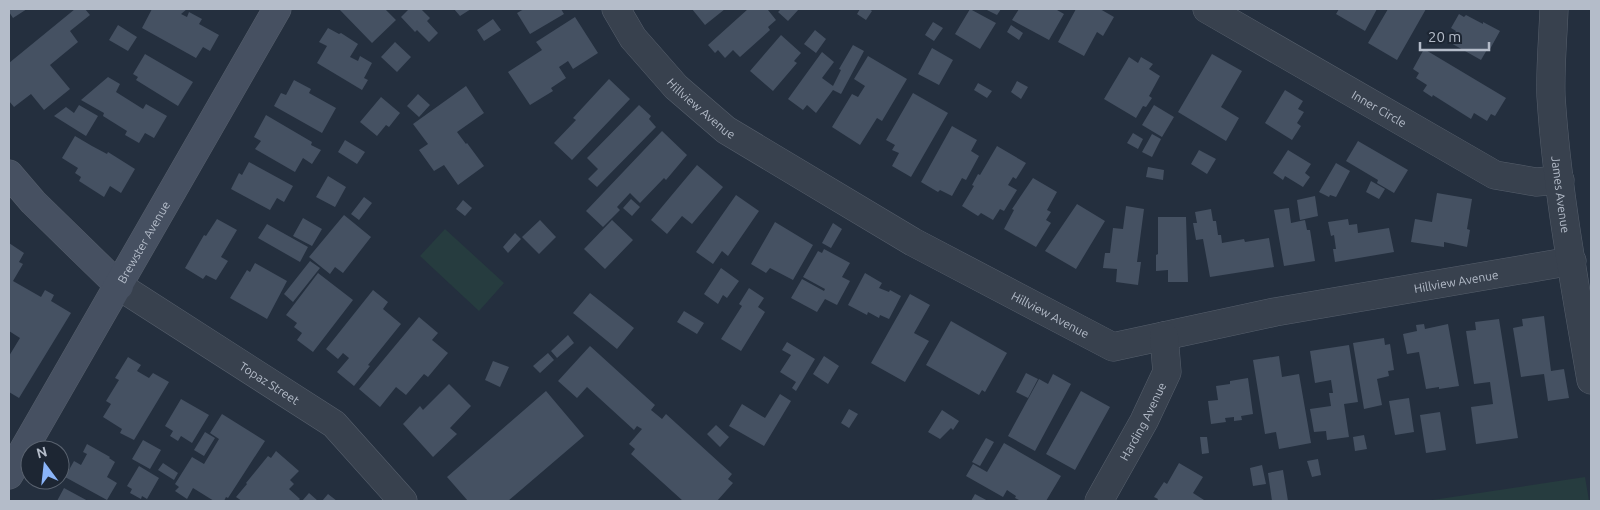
<svg xmlns="http://www.w3.org/2000/svg" width="1600" height="510" font-family="Ubuntu,sans-serif">
<style>
.green{fill:#263c3f}
.building{fill:#455162}
.lines{fill:none;stroke-linecap:round;stroke-linejoin:round}
.street-casing{stroke:#565f6c;stroke-width:29}
.secondary-casing{stroke:#565f6c;stroke-width:29}
.street{stroke:#38414e;stroke-width:28}
.secondary{stroke:#465061;stroke-width:28}
.labels{text-anchor:middle;dominant-baseline:central;stroke-width:4;stroke-linejoin:round;paint-order:stroke}
.street-label{font-size:12px;fill:#b4bcc9;stroke:#1d2633}
</style>
<rect width="100%" height="100%" fill="#242f3e"/>
<!-- green -->
<path class="green" d="M 445,229 L 504,283 L 479,311 L 420,256 Z
M 1585,477 L 1589,501 L 1426,501 Z"/>
<!-- building -->
<path class="building" d="M 9,9 L 27,9 L 13,18 L 9,12 Z
M 75,9 L 85,9 L 90,15 L 70,31 L 78,42 L 50,65 L 70,89 L 44,110 L 31,94 L 14,107 L 9,101 L 9,63 Z
M 152,9 L 187,9 L 181,14 L 187,17 L 189,12 L 202,19 L 199,24 L 219,35 L 210,51 L 203,47 L 196,58 L 142,28 Z
M 339,9 L 385,9 L 396,20 L 372,43 Z
M 409,9 L 421,9 L 430,18 L 427,21 L 438,33 L 429,42 L 417,30 L 415,32 L 401,17 Z
M 454,9 L 471,9 L 460,16 Z
M 524,9 L 561,9 L 564,14 L 530,34 L 517,13 Z
M 692,9 L 725,9 L 705,25 Z
M 748,9 L 769,9 L 768,10 L 776,20 L 768,27 L 770,30 L 740,57 L 733,50 L 725,58 L 718,50 L 715,53 L 708,45 Z
M 781,9 L 799,9 L 788,21 L 778,12 Z
M 860,9 L 869,9 L 872,11 L 866,20 L 857,14 Z
M 970,9 L 996,23 L 980,49 L 955,34 Z
M 985,9 L 1001,9 L 997,15 Z
M 1019,9 L 1057,9 L 1057,10 L 1064,14 L 1049,40 L 1012,20 Z
M 1076,9 L 1100,9 L 1114,17 L 1103,36 L 1097,32 L 1084,56 L 1058,42 Z
M 1339,9 L 1377,9 L 1365,31 L 1336,14 Z
M 1388,9 L 1426,9 L 1397,60 L 1368,43 Z
M 1459,14 L 1464,17 L 1466,15 L 1483,24 L 1483,22 L 1500,31 L 1490,49 L 1488,48 L 1481,60 L 1449,42 L 1456,31 L 1451,28 Z
M 575,17 L 598,53 L 573,69 L 568,61 L 559,67 L 566,78 L 551,88 L 553,91 L 530,105 L 508,72 L 542,50 L 536,42 Z
M 493,19 L 501,30 L 484,41 L 477,30 Z
M 933,22 L 943,28 L 934,41 L 925,35 Z
M 118,25 L 137,37 L 128,51 L 109,40 Z
M 1011,25 L 1023,33 L 1019,40 L 1007,32 Z
M 328,28 L 339,34 L 341,33 L 358,44 L 350,57 L 358,61 L 360,56 L 372,63 L 364,78 L 368,80 L 362,90 L 317,63 L 327,46 L 319,42 Z
M 815,30 L 826,39 L 816,53 L 804,44 Z
M 781,35 L 801,53 L 794,61 L 797,63 L 773,91 L 750,71 Z
M 395,42 L 411,57 L 397,72 L 381,57 Z
M 853,45 L 864,51 L 841,94 L 833,90 L 816,113 L 807,105 L 803,110 L 788,99 L 822,52 L 834,62 L 822,78 L 833,86 L 841,70 L 839,69 Z
M 932,48 L 953,60 L 939,85 L 918,74 Z
M 1424,49 L 1506,98 L 1495,116 L 1491,114 L 1487,121 L 1474,113 L 1471,119 L 1433,95 L 1432,97 L 1423,91 L 1427,85 L 1416,78 L 1419,73 L 1413,69 Z
M 145,54 L 193,82 L 178,106 L 136,80 L 138,77 L 133,74 Z
M 1212,54 L 1242,71 L 1221,107 L 1239,118 L 1226,141 L 1178,112 Z
M 868,56 L 907,79 L 882,121 L 877,118 L 860,145 L 832,127 L 852,94 L 858,97 L 865,86 L 854,79 Z
M 1129,57 L 1138,63 L 1141,57 L 1153,64 L 1149,69 L 1160,76 L 1149,96 L 1152,98 L 1146,107 L 1143,106 L 1136,118 L 1104,99 Z
M 108,77 L 120,84 L 116,92 L 143,109 L 146,104 L 167,116 L 154,138 L 145,133 L 139,143 L 125,135 L 127,131 L 103,116 L 104,113 L 81,100 Z
M 609,79 L 630,99 L 572,160 L 554,143 L 576,120 L 573,118 Z
M 294,80 L 311,89 L 309,93 L 336,108 L 322,133 L 274,106 L 281,93 L 286,95 Z
M 1017,81 L 1028,87 L 1021,99 L 1011,92 Z
M 978,83 L 992,91 L 987,98 L 974,90 Z
M 466,86 L 484,113 L 457,132 L 466,144 L 467,143 L 484,166 L 458,185 L 444,165 L 434,171 L 419,150 L 428,144 L 413,124 Z
M 1285,90 L 1303,101 L 1298,109 L 1304,112 L 1297,123 L 1301,126 L 1292,140 L 1265,123 Z
M 913,93 L 948,113 L 911,177 L 892,166 L 899,153 L 892,150 L 895,145 L 886,140 Z
M 418,94 L 430,105 L 419,117 L 407,106 Z
M 381,97 L 400,113 L 389,127 L 386,125 L 377,136 L 360,122 Z
M 79,105 L 98,116 L 86,136 L 54,116 L 66,107 L 74,113 Z
M 639,105 L 651,116 L 649,119 L 656,127 L 597,187 L 588,179 L 598,169 L 587,158 Z
M 1154,105 L 1174,117 L 1162,137 L 1142,125 Z
M 266,115 L 312,142 L 311,145 L 321,150 L 312,164 L 303,158 L 295,172 L 255,149 L 261,141 L 254,137 Z
M 952,126 L 977,140 L 971,151 L 979,156 L 966,180 L 962,178 L 952,196 L 940,190 L 938,192 L 921,182 Z
M 662,131 L 687,155 L 666,180 L 664,178 L 640,203 L 630,193 L 617,207 L 620,210 L 603,227 L 586,211 Z
M 1133,133 L 1143,139 L 1138,149 L 1127,143 Z
M 1152,134 L 1161,139 L 1152,157 L 1142,152 Z
M 75,136 L 92,146 L 107,154 L 108,152 L 135,169 L 121,193 L 110,186 L 104,197 L 79,181 L 81,177 L 75,173 L 78,168 L 62,158 Z
M 345,140 L 365,152 L 357,164 L 338,152 Z
M 1358,141 L 1408,170 L 1394,193 L 1377,183 L 1378,180 L 1346,161 Z
M 997,146 L 1026,163 L 1016,179 L 1013,177 L 1008,185 L 1017,190 L 1004,211 L 1000,209 L 993,220 L 981,213 L 978,216 L 962,206 L 974,186 L 972,185 L 978,174 L 980,175 Z
M 1199,150 L 1216,159 L 1207,174 L 1191,164 Z
M 1288,150 L 1311,164 L 1305,173 L 1310,177 L 1303,187 L 1285,176 L 1283,180 L 1273,173 Z
M 249,162 L 293,186 L 284,202 L 277,198 L 270,210 L 231,189 L 239,173 L 242,175 Z
M 1336,163 L 1350,171 L 1336,197 L 1330,195 L 1329,197 L 1319,192 Z
M 697,165 L 723,187 L 692,224 L 682,216 L 667,234 L 651,220 Z
M 1148,167 L 1164,170 L 1163,180 L 1146,177 Z
M 328,176 L 346,187 L 335,207 L 316,197 Z
M 1033,178 L 1057,192 L 1047,210 L 1051,212 L 1046,220 L 1051,223 L 1036,247 L 1004,229 L 1014,210 L 1012,209 Z
M 1371,181 L 1385,189 L 1379,199 L 1366,192 Z
M 1437,193 L 1472,199 L 1467,229 L 1470,230 L 1467,247 L 1444,242 L 1444,247 L 1411,242 L 1415,219 L 1432,222 Z
M 736,195 L 759,211 L 728,256 L 722,251 L 713,264 L 696,252 Z
M 1315,196 L 1318,216 L 1300,220 L 1297,200 Z
M 364,197 L 372,203 L 359,220 L 351,214 Z
M 631,199 L 640,207 L 632,216 L 623,208 Z
M 463,200 L 472,208 L 465,216 L 456,209 Z
M 1077,204 L 1105,221 L 1076,269 L 1045,251 Z
M 1126,206 L 1144,209 L 1137,262 L 1141,262 L 1138,285 L 1116,282 L 1117,269 L 1103,268 L 1105,253 L 1110,253 L 1113,228 L 1123,229 Z
M 1289,208 L 1291,223 L 1305,220 L 1307,230 L 1310,230 L 1315,261 L 1284,266 L 1274,210 Z
M 1211,209 L 1213,221 L 1216,221 L 1218,235 L 1221,235 L 1222,243 L 1244,239 L 1245,242 L 1269,238 L 1274,267 L 1210,277 L 1203,239 L 1196,240 L 1193,223 L 1197,223 L 1195,212 Z
M 344,215 L 371,237 L 343,273 L 335,267 L 330,274 L 309,257 Z
M 1158,217 L 1186,217 L 1188,282 L 1168,282 L 1168,270 L 1156,271 L 1156,255 L 1158,254 Z
M 303,218 L 322,229 L 312,246 L 293,236 Z
M 217,219 L 237,230 L 221,257 L 228,261 L 216,280 L 206,275 L 203,279 L 185,268 L 204,235 L 206,236 Z
M 1348,219 L 1349,225 L 1357,224 L 1358,233 L 1389,228 L 1394,252 L 1335,262 L 1333,249 L 1336,249 L 1334,235 L 1331,236 L 1328,222 Z
M 540,220 L 556,237 L 539,254 L 522,237 Z
M 612,220 L 633,240 L 605,269 L 584,249 Z
M 775,222 L 813,245 L 793,280 L 770,268 L 766,273 L 751,264 Z
M 833,223 L 842,229 L 831,248 L 822,243 Z
M 267,224 L 308,247 L 300,262 L 258,238 Z
M 515,233 L 521,239 L 508,253 L 503,247 Z
M 9,243 L 24,253 L 19,262 L 23,264 L 13,281 L 41,297 L 45,290 L 54,295 L 51,301 L 71,313 L 19,398 L 9,392 L 9,356 L 20,338 L 9,331 Z
M 824,249 L 850,263 L 842,277 L 850,281 L 837,305 L 825,299 L 817,312 L 791,298 L 802,279 L 824,291 L 825,289 L 803,277 L 818,251 L 822,253 Z
M 310,261 L 320,268 L 293,302 L 284,294 Z
M 255,263 L 287,281 L 267,319 L 230,298 L 247,270 L 250,272 Z
M 721,268 L 739,281 L 727,298 L 723,295 L 718,304 L 704,294 Z
M 318,273 L 353,300 L 313,352 L 297,340 L 302,333 L 294,327 L 297,323 L 286,315 Z
M 865,273 L 882,283 L 879,288 L 889,292 L 890,290 L 901,296 L 889,319 L 880,315 L 879,318 L 868,312 L 867,315 L 848,305 Z
M 749,288 L 764,298 L 758,307 L 765,312 L 741,351 L 721,339 L 742,306 L 739,304 Z
M 373,290 L 388,302 L 383,309 L 401,324 L 368,365 L 370,366 L 354,386 L 337,372 L 349,358 L 343,353 L 338,359 L 326,349 Z
M 590,293 L 634,328 L 617,349 L 573,313 Z
M 910,294 L 930,305 L 914,333 L 929,341 L 905,382 L 871,363 Z
M 684,311 L 704,323 L 697,334 L 677,322 Z
M 1544,316 L 1551,371 L 1564,369 L 1569,398 L 1548,401 L 1544,374 L 1521,377 L 1513,328 L 1523,326 L 1522,319 Z
M 419,317 L 438,333 L 432,340 L 448,353 L 428,377 L 424,374 L 406,395 L 396,387 L 380,407 L 359,389 Z
M 1499,319 L 1518,438 L 1476,444 L 1471,407 L 1493,404 L 1490,382 L 1474,384 L 1466,331 L 1476,330 L 1475,322 Z
M 951,321 L 1007,353 L 985,392 L 982,390 L 979,395 L 926,365 Z
M 1424,324 L 1425,329 L 1448,324 L 1459,386 L 1439,389 L 1439,387 L 1426,389 L 1419,352 L 1407,354 L 1403,334 L 1417,331 L 1416,325 Z
M 568,335 L 574,343 L 557,358 L 551,351 Z
M 1384,338 L 1385,345 L 1390,344 L 1394,370 L 1388,371 L 1389,376 L 1377,379 L 1382,405 L 1364,409 L 1353,343 Z
M 787,342 L 815,359 L 796,391 L 792,388 L 796,382 L 780,372 L 791,355 L 782,350 Z
M 1349,345 L 1358,402 L 1344,404 L 1349,437 L 1327,440 L 1326,431 L 1314,432 L 1310,409 L 1331,406 L 1329,393 L 1333,393 L 1331,380 L 1315,383 L 1310,351 Z
M 590,346 L 655,405 L 651,410 L 662,419 L 666,414 L 732,474 L 728,479 L 733,483 L 717,501 L 683,501 L 631,454 L 635,449 L 629,444 L 642,429 L 637,426 L 634,430 L 587,387 L 577,398 L 558,381 Z
M 548,353 L 554,360 L 540,373 L 533,366 Z
M 824,356 L 839,366 L 828,384 L 813,374 Z
M 1279,356 L 1282,377 L 1299,374 L 1311,443 L 1279,449 L 1276,432 L 1265,434 L 1253,360 Z
M 128,357 L 141,365 L 137,371 L 149,378 L 153,373 L 169,382 L 134,440 L 120,433 L 122,429 L 103,417 L 111,404 L 106,401 L 119,380 L 115,378 Z
M 493,361 L 509,367 L 500,387 L 485,380 Z
M 1026,373 L 1038,379 L 1028,398 L 1016,392 Z
M 1053,374 L 1071,384 L 1035,451 L 1008,436 L 1039,379 L 1048,384 Z
M 1248,378 L 1253,414 L 1241,416 L 1242,420 L 1234,421 L 1234,417 L 1225,418 L 1226,422 L 1211,424 L 1208,401 L 1218,400 L 1216,386 L 1230,384 L 1230,381 Z
M 449,384 L 471,406 L 450,428 L 457,434 L 433,457 L 403,424 L 420,406 L 423,410 Z
M 546,391 L 584,436 L 508,501 L 468,501 L 447,477 Z
M 1081,391 L 1110,407 L 1075,470 L 1046,454 Z
M 780,394 L 791,401 L 764,446 L 729,426 L 742,404 L 765,418 Z
M 1409,398 L 1414,432 L 1395,435 L 1389,401 Z
M 181,399 L 209,415 L 192,443 L 181,436 L 178,441 L 170,436 L 173,431 L 165,426 Z
M 849,409 L 858,414 L 849,428 L 841,423 Z
M 942,410 L 959,421 L 953,430 L 951,428 L 940,439 L 928,432 Z
M 1440,412 L 1446,450 L 1426,453 L 1420,415 Z
M 222,414 L 265,441 L 228,498 L 226,497 L 224,501 L 214,501 L 193,488 L 187,499 L 175,491 L 179,487 L 175,484 L 192,457 L 204,464 L 219,439 L 210,433 Z
M 716,425 L 729,437 L 720,447 L 707,434 Z
M 205,432 L 215,438 L 204,456 L 194,450 Z
M 1364,435 L 1367,449 L 1355,451 L 1353,437 Z
M 1200,437 L 1207,437 L 1209,453 L 1202,454 Z
M 986,438 L 994,442 L 980,466 L 972,462 Z
M 143,440 L 161,450 L 150,469 L 132,459 Z
M 1004,443 L 1061,476 L 1046,501 L 1021,501 L 1015,498 L 1016,496 L 1007,490 L 1003,497 L 966,476 L 973,464 L 987,472 Z
M 87,444 L 110,457 L 109,458 L 115,462 L 107,477 L 117,483 L 107,500 L 65,477 L 74,461 L 81,465 L 87,454 L 83,452 Z
M 276,451 L 299,471 L 290,480 L 294,484 L 289,489 L 300,499 L 298,501 L 242,501 L 236,497 L 247,484 L 246,483 L 268,456 L 271,458 Z
M 1318,459 L 1321,475 L 1312,477 L 1307,461 Z
M 163,463 L 178,473 L 174,480 L 158,470 Z
M 1179,463 L 1203,477 L 1193,493 L 1204,500 L 1203,501 L 1157,501 L 1158,499 L 1154,497 L 1164,482 L 1167,484 Z
M 1262,465 L 1266,484 L 1253,486 L 1250,468 Z
M 139,466 L 159,478 L 147,499 L 142,496 L 141,499 L 130,493 L 132,489 L 127,486 Z
M 1283,470 L 1288,501 L 1272,501 L 1268,473 Z
M 64,488 L 88,501 L 57,501 Z
M 309,493 L 318,501 L 302,501 Z
M 328,494 L 337,501 L 322,501 Z
M 975,494 L 988,501 L 971,501 Z"/>
<g class="lines">
<!-- street casing -->
<g class="street-casing">
<g id="street">
<path id="s1" d="M 616,9 L 633,38 L 676,87 L 726,130 L 913,242 L 1113,347 L 1275,312 L 1572,261"/>
<path id="s2" d="M 1207,9 L 1495,175 L 1536,182 L 1560,180"/>
<path id="s3" d="M 1554,9 C 1553,38 1550,68 1551,96 C 1557,191 1575,286 1591,380"/>
<path id="s4" d="M 119,286 L 334,424 L 403,501"/>
<path id="s5" d="M 1099,501 L 1144,421 L 1167,372 L 1164,336"/>
</g>
</g>
<!-- secondary casing -->
<g class="secondary-casing">
<g id="secondary">
<path d="M 9,174 L 33,202 L 119,286"/>
<path id="s6" d="M 9,475 L 277,9"/>
</g>
</g>
<!-- street -->
<use href="#street" class="street"/>
<!-- secondary -->
<use href="#secondary" class="secondary"/>
</g>
<g class="labels">
<!-- street labels -->
<g class="street-label">
<text stroke="none"><textPath href="#s1" startOffset="132">Hillview Avenue</textPath></text>
<text stroke="none"><textPath href="#s2" startOffset="199">Inner Circle</textPath></text>
<text stroke="none"><textPath href="#s3" startOffset="186">James Avenue</textPath></text>
<text stroke="none"><textPath href="#s6" startOffset="269">Brewster Avenue</textPath></text>
<text stroke="none"><textPath href="#s1" startOffset="958">Hillview Avenue</textPath></text>
<text stroke="none"><textPath href="#s1" startOffset="538">Hillview Avenue</textPath></text>
<text stroke="none"><textPath href="#s4" startOffset="179">Topaz Street</textPath></text>
<text stroke="none"><textPath href="#s5" startOffset="91">Harding Avenue</textPath></text>
</g>
</g>
<!-- border -->
<rect width="1600" height="510" fill="none" stroke="#b4bcc9" stroke-width="20"/>
<!-- north arrow -->
<g transform="translate(45 465) rotate(345)"><circle r="24" fill="#1d2633" stroke="#59626f"/>
<path d="M0-4L9 19L0 12L-9 19Z" fill="#8ab4f8"/>
<text y="-8" font-size="14" font-weight="bold" text-anchor="middle" fill="#b4bcc9">N</text>
</g>
<!-- scale -->
<path d="M1420 42v8h69v-8" fill="none" stroke="#b4bcc9" stroke-width="2.5"/>
<text x="1428" y="42" font-size="15" fill="#b4bcc9" stroke="#1d2633" stroke-width="4" paint-order="stroke">20 m</text>
</svg>
